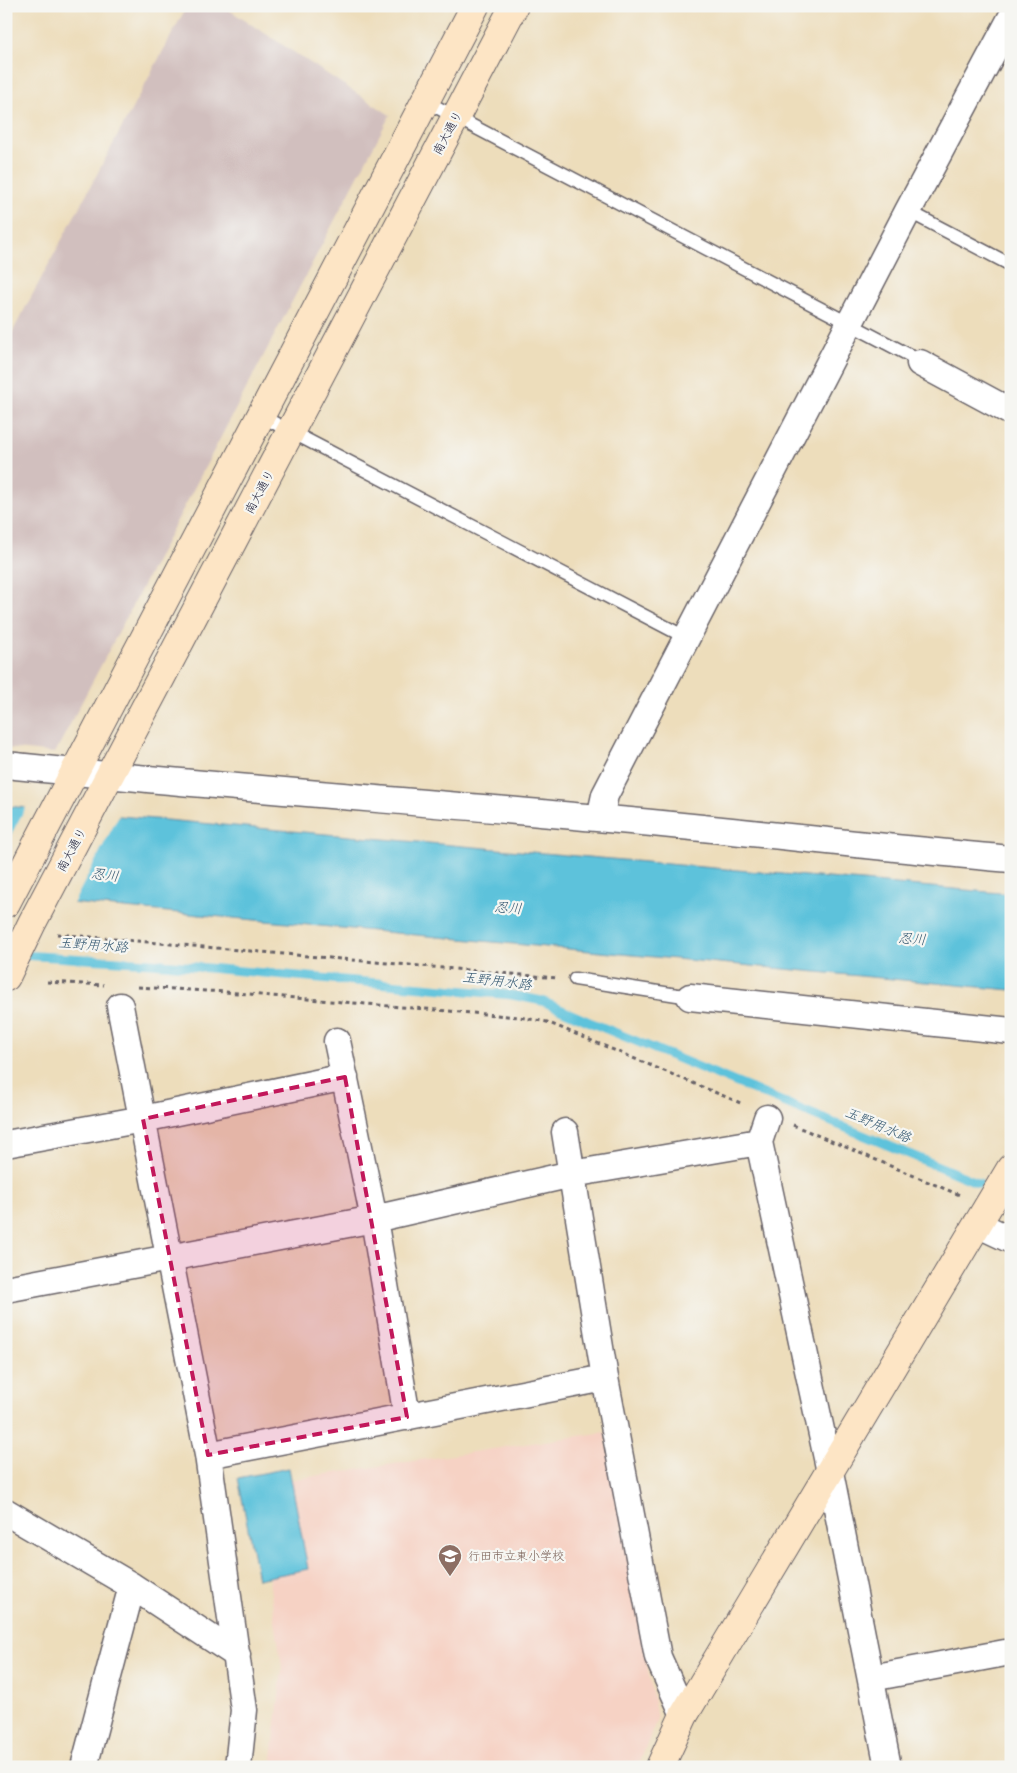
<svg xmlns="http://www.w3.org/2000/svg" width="1017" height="1773" font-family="Pangolin,'Klee One',sans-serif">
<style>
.built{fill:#f6d2c4}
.industrial{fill:#d1bfbe}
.water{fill:#5dc2db;stroke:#40728b}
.pier{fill:#edddbb}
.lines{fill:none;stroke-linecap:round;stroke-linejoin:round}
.stream{stroke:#5dc2db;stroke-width:9}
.lane-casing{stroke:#696368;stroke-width:15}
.street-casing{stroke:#696368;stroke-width:29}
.secondary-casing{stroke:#696368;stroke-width:30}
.path{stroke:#696368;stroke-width:3;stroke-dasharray:4 4;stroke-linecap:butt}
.lane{stroke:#fff;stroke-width:12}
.street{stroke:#fff;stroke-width:26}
.secondary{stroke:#fde5c5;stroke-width:28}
.marked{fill:#c2185b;fill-opacity:0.2;stroke:#c2185b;stroke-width:4;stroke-dasharray:10 6;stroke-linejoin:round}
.labels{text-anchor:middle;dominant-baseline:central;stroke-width:4.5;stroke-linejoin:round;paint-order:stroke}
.street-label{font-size:12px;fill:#22223b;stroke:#f6f6f2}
.education-label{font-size:12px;fill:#785e54;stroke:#f6f6f2;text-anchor:start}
.water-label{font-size:14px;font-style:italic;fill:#375a73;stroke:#f6f6f2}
</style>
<rect width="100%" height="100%" fill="#f6f6f2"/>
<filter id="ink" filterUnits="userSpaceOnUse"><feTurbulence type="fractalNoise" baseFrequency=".02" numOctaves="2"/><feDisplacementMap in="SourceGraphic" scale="10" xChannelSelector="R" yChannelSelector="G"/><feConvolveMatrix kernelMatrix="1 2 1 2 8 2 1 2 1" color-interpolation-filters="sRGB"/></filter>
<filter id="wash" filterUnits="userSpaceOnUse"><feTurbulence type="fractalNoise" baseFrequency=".0096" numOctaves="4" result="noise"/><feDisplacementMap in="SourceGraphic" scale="20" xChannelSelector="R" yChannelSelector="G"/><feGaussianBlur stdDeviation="1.12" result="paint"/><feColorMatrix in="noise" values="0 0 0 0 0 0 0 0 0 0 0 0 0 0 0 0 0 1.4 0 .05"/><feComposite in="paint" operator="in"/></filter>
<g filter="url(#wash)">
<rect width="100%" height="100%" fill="#edddbb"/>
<!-- built -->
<path class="built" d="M 605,1432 L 657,1719 L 638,1767 L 271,1767 L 282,1668 L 255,1485 Z"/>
<!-- industrial -->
<path class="industrial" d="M 187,6 L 223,6 L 390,115 L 55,753 L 6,748 L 6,344 Z"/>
<!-- water -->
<path class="water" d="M 6,806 L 1011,894 L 1011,990 L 6,897 Z
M 289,1468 L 308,1569 L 258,1579 L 238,1478 Z"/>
<!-- pier -->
<path class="pier" d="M 27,805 L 120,813 L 72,906 L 6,899 L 6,844 Z"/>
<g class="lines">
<!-- stream -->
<path class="stream" d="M 21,955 L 151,963 L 512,995 L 542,1001 L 592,1023 L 979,1183"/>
</g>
</g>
<g filter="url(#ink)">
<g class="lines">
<!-- lane casing -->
<g class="lane-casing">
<path id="lane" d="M 425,101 L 909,355 L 920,363
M 908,211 L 1011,265
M 261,416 L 687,638
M 575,979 L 690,997"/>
</g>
<!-- street casing -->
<g class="street-casing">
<path id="street" d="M 920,363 L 1011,412
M 6,765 C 203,786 400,800 597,818 C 735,830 873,847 1011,859
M 600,818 L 605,795 L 908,211 L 1011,18
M 690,997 L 1011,1031
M 120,1006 L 208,1455 L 244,1710 L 238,1767
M 337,1041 L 374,1219 L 407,1417
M 767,1118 L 759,1142 L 830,1472 L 888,1767
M 565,1132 L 605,1378 L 658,1657 L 684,1715
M 6,1144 L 143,1119 L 345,1077
M 977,1224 L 1011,1240
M 6,1289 L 374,1219 L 572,1174 L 759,1142
M 208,1455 L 605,1378
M 6,1512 L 132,1586 L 237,1655
M 871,1678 L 1005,1653
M 84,1767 L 132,1586"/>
</g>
<!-- secondary casing -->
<g class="secondary-casing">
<path id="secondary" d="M 6,903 L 475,6
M 6,977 L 32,923 L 514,6
M 660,1767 L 684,1715 L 1011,1168"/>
</g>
<!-- path -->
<path class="path" d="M 57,934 L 557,978
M 47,982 L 104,985
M 138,987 L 225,992 L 519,1017 L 547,1022 L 743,1104
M 793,1125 L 962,1196"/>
<!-- lane -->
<use href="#lane" class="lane"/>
<!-- street -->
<use href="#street" class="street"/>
<!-- secondary -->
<use href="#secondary" class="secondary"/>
</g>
</g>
<!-- marked area -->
<path class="marked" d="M 345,1077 L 407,1417 L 208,1455 L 143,1119 Z"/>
<!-- icons -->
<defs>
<g id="school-pin" transform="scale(1.25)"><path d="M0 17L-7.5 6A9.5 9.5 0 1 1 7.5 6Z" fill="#8d6e63" stroke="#f6f6f2"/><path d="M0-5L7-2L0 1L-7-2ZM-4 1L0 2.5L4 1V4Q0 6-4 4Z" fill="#fff"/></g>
</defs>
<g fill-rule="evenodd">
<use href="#school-pin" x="450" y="1556"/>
</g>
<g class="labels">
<!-- street labels -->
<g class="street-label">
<text transform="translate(448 133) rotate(-62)">南大通り</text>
<text transform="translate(260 492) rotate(-62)">南大通り</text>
<text transform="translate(72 850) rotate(-62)">南大通り</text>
</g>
<!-- education labels -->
<g class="education-label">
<text x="468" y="1556">行田市立東小学校</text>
</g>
<!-- water labels -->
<g class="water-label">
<text transform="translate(105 875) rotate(7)">忍川</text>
<text transform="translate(508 908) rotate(4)">忍川</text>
<text transform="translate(912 939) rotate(4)">忍川</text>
<text transform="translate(93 945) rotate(4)">玉野用水路</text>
<text transform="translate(497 981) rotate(7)">玉野用水路</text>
<text transform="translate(878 1125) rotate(23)">玉野用水路</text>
</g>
</g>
<!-- margin -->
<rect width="1017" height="1773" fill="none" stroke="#f6f6f2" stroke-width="25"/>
</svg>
